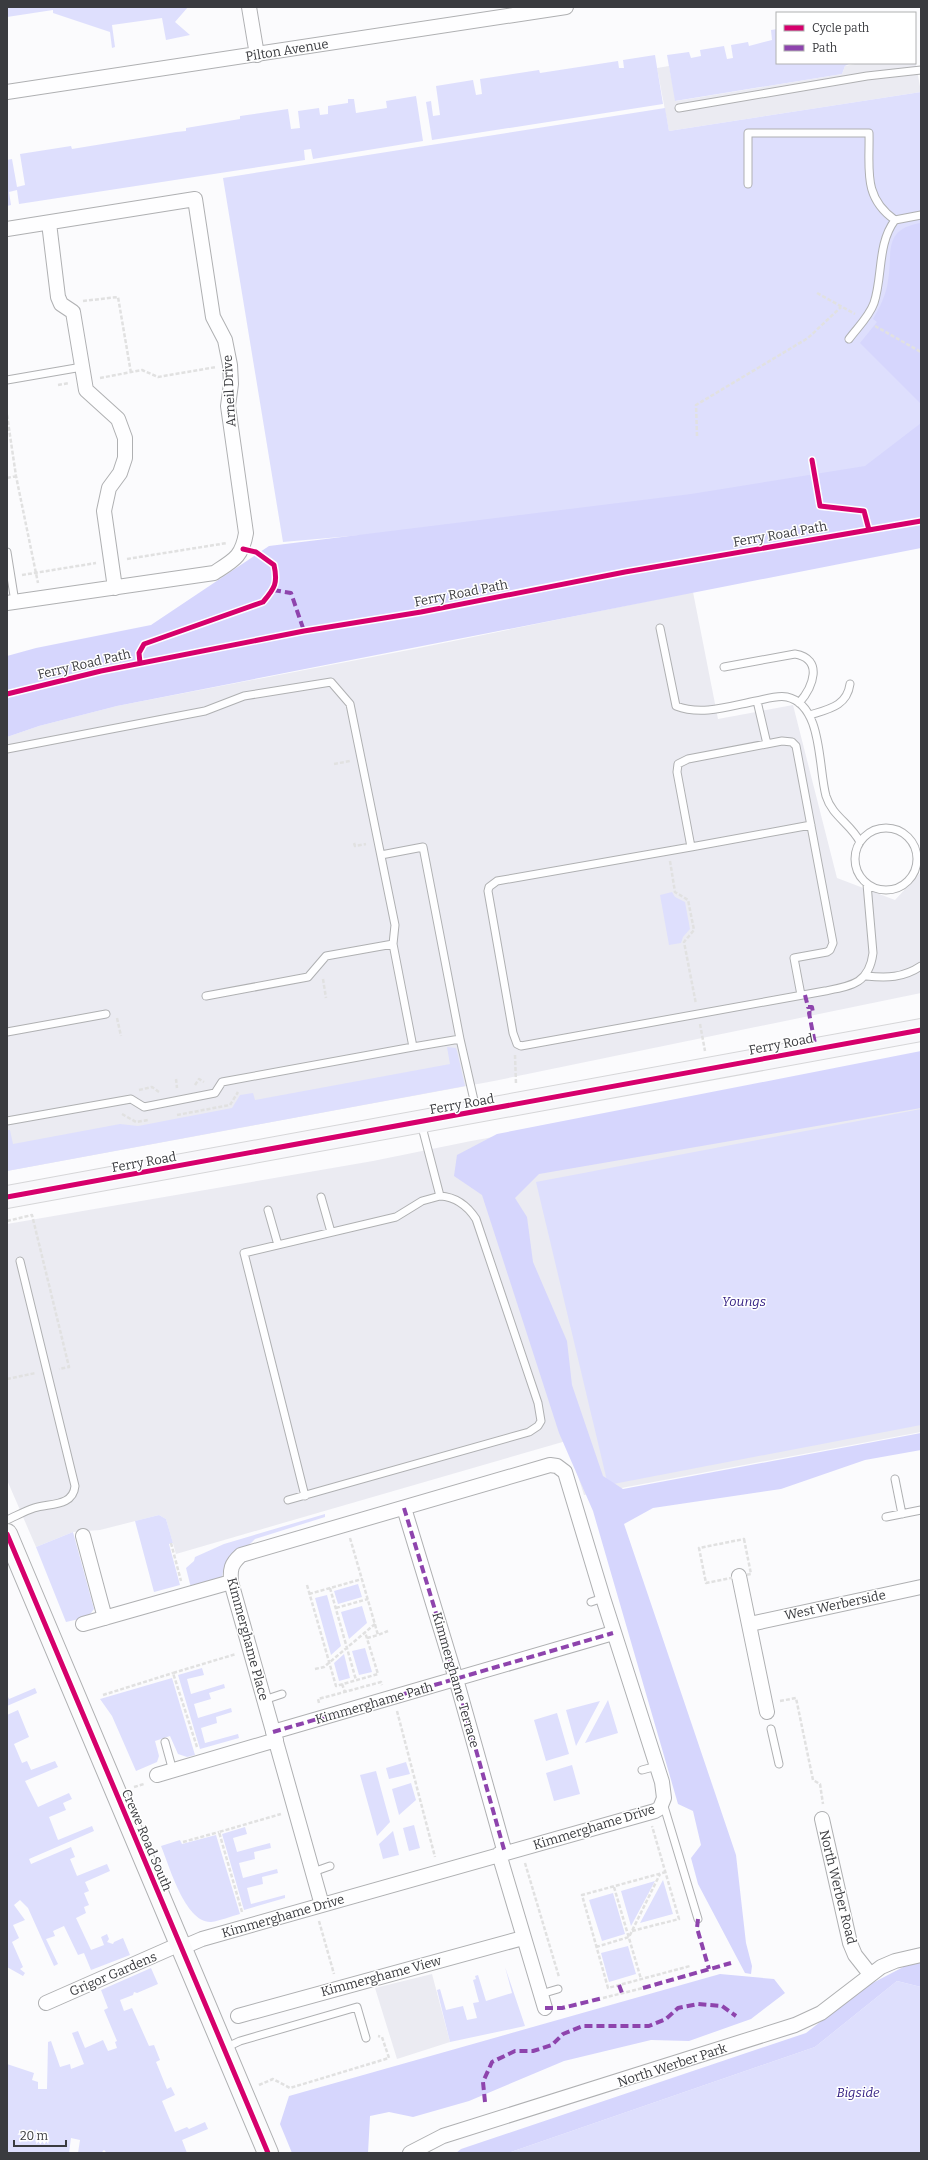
<svg xmlns="http://www.w3.org/2000/svg" width="928" height="2160" font-family="Bitter,serif">
<style>
.built{fill:#ebebf2}
.green{fill:#dedffd}
.forest{fill:#d6d6fd}
.lines{fill:none;stroke-linecap:round;stroke-linejoin:round}
.lane-casing{stroke:#afb0b2;stroke-width:9}
.street-casing{stroke:#afb0b2;stroke-width:16}
.secondary-casing{stroke:#afb0b2;stroke-width:22}
.primary-casing{stroke:#d6d6d8;stroke-width:24}
.path{stroke:#e1e1e1;stroke-width:2.5;stroke-dasharray:4 2;stroke-linecap:butt}
.lane{stroke:#fefeff;stroke-width:7}
.street{stroke:#fefeff;stroke-width:14}
.secondary{stroke:#fbfbfc;stroke-width:20}
.primary{stroke:#f7f7fa;stroke-width:22}
.quiet{stroke:#8e44ad;stroke-width:4;stroke-dasharray:8 4;stroke-linecap:butt}
.cycleway-casing{stroke:#fff;stroke-width:8}
.cycleway{stroke:#d6006c;stroke-width:5}
.labels{text-anchor:middle;dominant-baseline:central;stroke-width:3;stroke-linejoin:round;paint-order:stroke}
.street-label{font-size:13px;fill:#3a3b3f;stroke:#fff}
.park-label{font-size:13px;font-style:italic;fill:#352284;stroke:#fff}
</style>
<rect width="100%" height="100%" fill="#fbfbfd"/>
<!-- built -->
<path class="built" d="M 915,59 L 921,92 L 669,131 L 657,68 L 669,66 L 676,101 L 842,74 L 845,66 L 860,63 L 915,63 Z
M 693,592 L 718,719 L 793,705 L 837,878 L 895,900 L 921,872 L 921,993 L 494,1081 L 7,1171 L 7,737 L 39,726 L 117,706 L 414,649 Z
M 921,1059 L 921,1432 L 584,1495 L 529,1324 L 566,1441 L 176,1554 L 166,1519 L 159,1515 L 100,1530 L 73,1532 L 36,1547 L 7,1480 L 7,1224 L 373,1161 L 471,1141 Z
M 432,1974 L 450,2042 L 397,2059 L 375,1988 Z"/>
<!-- green -->
<path class="green" d="M 7,7 L 188,7 L 175,22 L 190,35 L 166,40 L 162,18 L 112,25 L 115,47 L 112,48 L 110,32 L 53,13 L 53,10 L 7,17 Z
M 777,29 L 777,63 L 851,63 L 845,66 L 842,74 L 675,101 L 667,55 L 689,52 L 691,58 L 701,56 L 700,50 L 724,46 L 727,59 L 733,58 L 731,45 L 748,42 L 749,46 L 772,40 L 771,30 Z
M 655,55 L 663,104 L 432,140 L 426,102 L 431,101 L 433,116 L 440,115 L 436,86 L 473,80 L 476,95 L 482,94 L 480,79 L 539,70 L 540,73 L 618,61 L 619,68 L 624,68 L 623,60 Z
M 921,92 L 921,475 L 802,496 L 283,542 L 223,178 L 665,108 L 669,131 Z
M 416,96 L 423,141 L 313,159 L 311,149 L 304,150 L 305,160 L 19,204 L 17,190 L 9,192 L 11,205 L 7,206 L 7,160 L 12,159 L 17,187 L 25,185 L 20,154 L 71,146 L 72,149 L 176,132 L 186,131 L 186,128 L 240,119 L 240,116 L 288,109 L 291,129 L 300,128 L 298,111 L 319,108 L 320,115 L 328,114 L 328,106 L 348,103 L 348,99 L 354,99 L 356,113 L 387,108 L 386,101 Z
M 672,892 L 675,897 L 685,902 L 690,929 L 683,937 L 681,943 L 669,945 L 660,895 Z
M 447,1047 L 456,1048 L 457,1051 L 465,1086 L 7,1171 L 7,1130 L 10,1130 L 13,1144 L 120,1124 L 138,1126 L 232,1108 L 240,1095 L 253,1093 L 255,1100 L 450,1064 Z
M 921,1109 L 921,1425 L 608,1485 L 536,1182 Z
M 325,1514 L 325,1517 L 255,1539 C 239,1557 226,1548 222,1578 L 191,1588 L 186,1568 L 194,1561 L 195,1557 L 224,1544 Z
M 159,1515 L 166,1519 L 173,1543 L 169,1544 L 180,1585 L 154,1592 L 135,1521 Z
M 73,1532 L 94,1609 L 88,1617 L 66,1622 L 36,1547 Z
M 358,1584 L 362,1597 L 338,1604 L 334,1591 Z
M 327,1595 L 341,1646 L 331,1655 L 315,1598 Z
M 362,1606 L 367,1623 L 349,1639 L 341,1612 Z
M 365,1648 L 372,1672 L 359,1675 L 352,1651 Z
M 344,1654 L 350,1678 L 339,1681 L 334,1663 Z
M 202,1668 L 204,1675 L 187,1679 L 191,1694 L 224,1684 L 225,1688 L 209,1693 L 211,1699 L 194,1704 L 198,1718 L 231,1708 L 232,1712 L 216,1717 L 217,1723 L 201,1728 L 205,1743 L 238,1734 L 239,1738 L 200,1749 L 178,1675 Z
M 172,1678 L 195,1755 L 187,1757 L 178,1754 L 170,1736 L 155,1741 L 159,1756 L 157,1762 L 136,1771 L 112,1716 L 100,1699 Z
M 35,1688 L 37,1693 L 7,1706 L 7,1695 L 9,1699 Z
M 608,1700 L 618,1733 L 585,1743 Z
M 600,1701 L 576,1746 L 566,1710 Z
M 18,1710 L 29,1737 L 14,1744 L 22,1763 L 27,1761 L 31,1770 L 55,1761 L 58,1767 L 25,1781 L 38,1807 L 69,1793 L 72,1799 L 63,1803 L 66,1810 L 49,1817 L 58,1840 L 92,1826 L 94,1831 L 29,1859 L 31,1864 L 71,1847 L 75,1857 L 70,1859 L 77,1876 L 107,1864 L 110,1871 L 85,1882 L 89,1891 L 84,1893 L 89,1905 L 84,1907 L 86,1913 L 76,1918 L 91,1950 L 104,1945 L 101,1937 L 107,1934 L 109,1939 L 107,1942 L 113,1944 L 114,1942 L 123,1938 L 130,1955 L 91,1970 L 84,1953 L 78,1955 L 64,1926 L 53,1931 L 55,1936 L 46,1939 L 58,1964 L 54,1966 L 28,1908 L 20,1900 L 14,1905 L 25,1920 L 13,1925 L 19,1938 L 12,1942 L 23,1967 L 20,1969 L 25,1973 L 23,1976 L 7,1967 L 7,1715 Z
M 557,1713 L 569,1754 L 546,1761 L 534,1720 Z
M 406,1762 L 410,1774 L 389,1779 L 386,1768 Z
M 572,1765 L 580,1794 L 554,1801 L 546,1773 Z
M 376,1771 L 390,1822 L 377,1836 L 360,1775 Z
M 411,1783 L 416,1800 L 399,1815 L 392,1789 Z
M 414,1825 L 420,1848 L 409,1851 L 403,1828 Z
M 245,1827 L 247,1834 L 233,1838 L 237,1852 L 270,1843 L 271,1848 L 254,1852 L 255,1859 L 239,1863 L 243,1878 L 277,1869 L 278,1873 L 262,1877 L 263,1884 L 247,1888 L 251,1904 L 285,1895 L 285,1898 L 244,1910 L 222,1834 Z
M 393,1831 L 399,1855 L 383,1859 L 379,1844 Z
M 216,1835 L 240,1914 C 231,1916 220,1921 211,1922 C 185,1923 169,1865 161,1846 L 180,1840 L 182,1844 Z
M 663,1880 L 673,1914 L 640,1923 Z
M 655,1881 L 631,1926 L 621,1891 Z
M 613,1893 L 625,1934 L 602,1941 L 589,1900 Z
M 628,1946 L 636,1974 L 609,1982 L 601,1953 Z
M 505,1967 L 525,2026 L 450,2042 L 437,1990 L 440,1989 L 446,2010 L 463,2006 L 467,2020 L 477,2018 L 473,2003 L 479,2002 L 473,1980 L 476,1979 L 475,1976 L 478,1975 L 486,2001 L 512,1993 Z
M 151,1968 L 158,1984 L 137,1993 L 134,1992 L 133,1995 L 120,2000 L 124,2011 L 132,2008 L 149,2046 L 154,2045 L 160,2060 L 156,2062 L 167,2089 L 171,2087 L 175,2095 L 162,2101 L 175,2132 L 187,2127 L 189,2129 L 205,2122 L 208,2129 L 182,2140 L 187,2153 L 107,2153 L 104,2150 L 101,2153 L 78,2153 L 80,2140 L 71,2138 L 69,2153 L 7,2153 L 7,2064 L 34,2073 L 32,2080 L 38,2082 L 38,2089 L 47,2089 L 48,2042 L 51,2041 L 60,2067 L 70,2064 L 71,2069 L 84,2064 L 72,2033 L 78,2031 L 85,2048 L 103,2040 L 108,2051 L 117,2048 L 115,2042 L 117,2041 L 104,2010 L 108,2008 L 101,1990 Z
M 897,1981 L 921,1987 L 921,2153 L 508,2153 L 815,2047 Z"/>
<!-- forest -->
<path class="forest" d="M 921,223 L 921,404 L 860,343 L 877,322 L 873,319 C 880,307 886,295 888,281 C 893,253 882,229 921,223 Z
M 921,423 L 921,548 L 117,706 L 39,726 L 7,737 L 7,656 L 36,648 L 151,625 L 269,546 L 691,494 L 865,466 Z
M 921,1051 L 921,1108 L 539,1174 L 515,1198 L 527,1217 L 533,1262 L 567,1341 L 572,1385 L 603,1476 L 623,1489 L 921,1433 L 921,1450 L 865,1460 L 781,1489 L 653,1508 L 624,1524 L 736,1855 L 746,1943 L 752,1966 L 751,1974 L 745,1973 L 698,1884 L 691,1858 L 701,1845 L 693,1811 L 678,1804 L 593,1511 L 559,1433 L 482,1195 L 454,1176 L 457,1155 L 497,1134 Z
M 921,1962 L 921,1987 L 897,1981 L 815,2047 L 508,2153 L 456,2153 L 461,2149 L 806,2033 L 865,1987 L 909,1964 Z
M 720,1974 L 774,1979 L 785,1993 L 751,2019 L 689,2041 L 651,2040 L 564,2061 L 469,2101 L 413,2117 L 389,2112 L 370,2116 L 368,2153 L 292,2153 L 280,2124 L 289,2096 Z"/>
<g class="lines">
<!-- lane casing -->
<g class="lane-casing">
<path id="lane" d="M 679,108 L 867,76 L 921,70
M 748,184 L 748,133 L 869,133 C 870,168 862,197 895,220
M 849,339 C 857,328 869,317 874,303 C 883,276 877,244 895,220 L 921,215
M 7,380 L 82,367
M 7,552 L 15,602
M 660,628 L 676,706 C 702,716 730,706 756,701 C 766,699 777,695 787,697 C 823,705 818,767 826,796 C 832,816 851,824 860,842
M 724,667 L 795,654 C 824,659 813,687 799,703
M 757,701 L 767,744
M 810,715 C 829,709 847,706 850,684
M 7,749 L 205,711 L 244,696 L 331,682 L 350,704 L 395,925 L 393,944 L 413,1047 L 222,1082 L 215,1093 L 144,1107 L 131,1099 L 7,1121
M855 859a31 31 0 1 1 62 0a31 31 0 1 1-62 0Z
M 691,847 L 811,825
M 381,855 L 423,847 L 460,1039 L 413,1047
M 866,976 C 887,978 903,978 921,966
M 801,995 L 794,958 L 827,952 L 830,950 L 833,943 L 796,746 L 792,742 L 782,741 L 688,759 L 678,764 L 677,772 L 691,847 L 497,881 L 489,887 L 488,891 L 513,1033 L 517,1044 L 521,1046 L 825,991 C 851,986 869,984 873,953 L 867,884
M 206,996 L 308,977 L 326,956 L 393,944
M 7,1032 L 106,1014
M 460,1039 L 476,1109
M 321,1197 L 331,1232
M 268,1210 L 278,1245
M 895,1479 L 902,1514
M 305,1496 L 244,1253 L 396,1217 L 422,1201 L 440,1196
M 288,1500 L 529,1432 L 538,1426 L 541,1421 L 538,1403 L 476,1219 C 467,1205 456,1197 440,1196 L 421,1123
M 886,1517 L 921,1510
M 7,1520 C 16,1516 25,1511 34,1508 C 49,1503 73,1507 75,1486 L 20,1261
M 591,1602 L 603,1598
M 264,1700 L 282,1694
M 771,1729 L 779,1764
M 165,1742 L 173,1771
M 642,1770 L 657,1766
M 663,1803 L 698,1919
M 313,1872 L 330,1866
M 541,1994 L 558,1989
M 225,2048 L 240,2041 L 357,2007 L 366,2038"/>
</g>
<!-- street casing -->
<g class="street-casing">
<path id="street" d="M 249,7 L 257,55
M 7,92 L 566,7
M 49,223 L 58,297 L 61,304 L 73,312 L 86,390 L 118,419 L 125,438 L 125,458 L 120,473 L 109,488 L 104,511 L 115,588
M 7,229 L 195,199 L 213,317 L 225,340 L 230,365 L 231,384 L 228,406 L 246,533 C 242,557 234,560 214,573 L 7,603
M 404,1508 L 456,1679 L 505,1853
M 83,1536 L 105,1618
M 739,1576 L 767,1712
M 83,1624 L 231,1582
M 750,1624 L 921,1587
M 273,1732 L 613,1633
M 157,1775 L 276,1740
M 822,1819 L 850,1943 L 855,1955 L 870,1974
M 499,1854 L 545,2008
M 181,1948 L 202,1939 L 655,1811 L 660,1808 L 664,1798 L 662,1782 L 603,1598 L 565,1472 L 557,1466 L 550,1465 L 241,1555 C 231,1564 230,1569 231,1582 L 322,1905
M 46,2003 L 180,1944
M 238,2016 L 523,1938
M 410,2153 L 443,2136 L 795,2025 L 821,2013 L 881,1967 L 895,1961 L 921,1955"/>
</g>
<!-- secondary casing -->
<g class="secondary-casing">
<path id="secondary" d="M 7,1534 L 268,2153"/>
</g>
<!-- primary casing -->
<g class="primary-casing">
<path id="primary" d="M 7,1197 L 921,1030"/>
</g>
<!-- path -->
<path class="path" d="M 817,293 L 855,314
M 83,301 L 118,297 L 131,373
M 875,326 L 921,352
M 100,378 L 142,370 L 158,377 L 216,367
M 58,385 L 69,383
M 7,415 L 16,476 L 38,583
M 697,436 L 696,405 L 808,338 L 841,307
M 7,478 L 16,476
M 127,559 L 227,543
M 22,575 L 96,563
M 334,764 L 350,761
M 354,843 L 355,846 L 366,844
M 670,861 L 675,892 L 688,900 L 694,930 L 684,942 L 696,1004
M 323,979 L 326,998
M 117,1018 L 121,1036
M 700,1024 L 705,1051
M 515,1055 L 516,1084
M 176,1079 L 177,1088
M 195,1085 L 199,1079 L 204,1082
M 139,1090 L 152,1087 L 159,1092
M 122,1114 L 136,1122 L 148,1120
M 177,1115 L 230,1105 L 238,1092
M 7,1221 L 32,1215 L 69,1367 L 59,1369
M 7,1379 L 36,1373
M 350,1538 L 378,1635 L 388,1631
M 744,1539 L 751,1574 L 706,1583 L 699,1548 Z
M 171,1543 L 181,1581
M 307,1585 L 336,1686 L 378,1674 L 365,1632
M 330,1588 L 356,1680
M 309,1594 L 362,1579
M 336,1608 L 368,1599
M 367,1638 L 378,1635
M 315,1669 L 324,1667 L 375,1624
M 342,1684 L 345,1692
M 103,1695 L 173,1673
M 780,1701 L 796,1698 L 813,1780 L 820,1784 L 823,1804
M 319,1703 L 318,1699 L 326,1697 L 381,1682 L 382,1685
M 397,1711 L 435,1857
M 197,1747 L 173,1673 L 236,1654
M 134,1787 L 144,1784
M 183,1842 L 219,1832
M 525,1863 L 559,1977
M 666,1872 L 582,1895 L 608,1988 L 690,1966
M 614,1887 L 641,1979
M 242,1912 L 219,1832 L 281,1814
M 319,1921 L 334,1974
M 632,1931 L 679,1919 L 652,1826
M 596,1947 L 629,1937 L 660,1874
M 603,1998 L 643,1988
M 259,2085 L 273,2079 L 290,2088 L 389,2058 L 382,2037 L 378,2036"/>
<!-- lane -->
<use href="#lane" class="lane"/>
<!-- street -->
<use href="#street" class="street"/>
<!-- secondary -->
<use href="#secondary" class="secondary"/>
<!-- primary -->
<use href="#primary" class="primary"/>
<!-- quiet -->
<path class="quiet" d="M 273,590 L 291,593 L 304,631
M 805,995 L 808,1007 L 812,1007 L 813,1013 L 809,1013 L 816,1049
M 404,1508 L 456,1679 L 505,1853
M 273,1732 L 613,1633
M 698,1919 L 697,1928 L 709,1969
M 619,1985 L 622,1993
M 643,1988 L 731,1963
M 545,2008 L 562,2008 L 603,1998
M 485,2102 L 483,2082 L 492,2062 L 515,2051 L 533,2051 L 552,2045 L 563,2034 L 583,2026 L 649,2026 L 666,2019 L 678,2008 L 698,2004 L 722,2006 L 736,2016"/>
<!-- cycleway casing -->
<g class="cycleway-casing">
<path id="cycleway" d="M 812,460 L 820,506 L 864,511 L 869,530
M 140,663 L 139,653 L 144,644 L 263,602 C 275,588 278,583 274,565 L 256,552 L 243,549
M 7,694 L 101,671 L 304,631 L 421,612 L 625,572 L 921,521
M 7,1197 L 921,1030
M 7,1534 L 268,2153"/>
</g>
<!-- cycleway -->
<use href="#cycleway" class="cycleway"/>
</g>
<g class="labels">
<!-- street labels -->
<g class="street-label">
<text transform="translate(287 50) rotate(-9)">Pilton Avenue</text>
<text transform="translate(229 391) rotate(-93)">Arneil Drive</text>
<text transform="translate(780 534) rotate(-10)">Ferry Road Path</text>
<text transform="translate(461 593) rotate(-11)">Ferry Road Path</text>
<text transform="translate(84 664) rotate(-13)">Ferry Road Path</text>
<text transform="translate(781 1044) rotate(-11)">Ferry Road</text>
<text transform="translate(462 1104) rotate(-10)">Ferry Road</text>
<text transform="translate(144 1162) rotate(-10)">Ferry Road</text>
<text transform="translate(835 1605) rotate(-12)">West Werberside</text>
<text transform="translate(248 1639) rotate(75)">Kimmerghame Place</text>
<text transform="translate(456 1680) rotate(74)">Kimmerghame Terrace</text>
<text transform="translate(374 1703) rotate(-16)">Kimmerghame Path</text>
<text transform="translate(594 1827) rotate(-17)">Kimmerghame Drive</text>
<text transform="translate(147 1840) rotate(67)">Crewe Road South</text>
<text transform="translate(838 1887) rotate(76)">North Werber Road</text>
<text transform="translate(283 1916) rotate(-16)">Kimmerghame Drive</text>
<text transform="translate(113 1974) rotate(-23)">Grigor Gardens</text>
<text transform="translate(381 1976) rotate(-15)">Kimmerghame View</text>
<text transform="translate(672 2065) rotate(-18)">North Werber Park</text>
</g>
<!-- park labels -->
<g class="park-label">
<text x="744" y="1301">Youngs</text>
<text x="858" y="2092">Bigside</text>
</g>
</g>
<!-- border -->
<rect width="928" height="2160" fill="none" stroke="#3a3b3f" stroke-width="16"/>
<!-- legend -->
<rect x="776" y="12" width="140" height="52" fill="#ffffff" stroke="#b0b1b2"/>
<rect x="784" y="25" width="20" height="6" fill="#d6006c" stroke="#b0b1b2"/>
<text x="812" y="32" font-size="12" fill="#3a3b3f">Cycle path</text>
<rect x="784" y="45" width="20" height="6" fill="#8e44ad" stroke="#b0b1b2"/>
<text x="812" y="52" font-size="12" fill="#3a3b3f">Path</text>
<!-- scale -->
<path d="M14 2140v6h52v-6" fill="none" stroke="#3a3b3f" stroke-width="2"/>
<text x="20" y="2140" font-size="12" fill="#3a3b3f" stroke="#ffffff" stroke-width="3" paint-order="stroke">20 m</text>
</svg>
